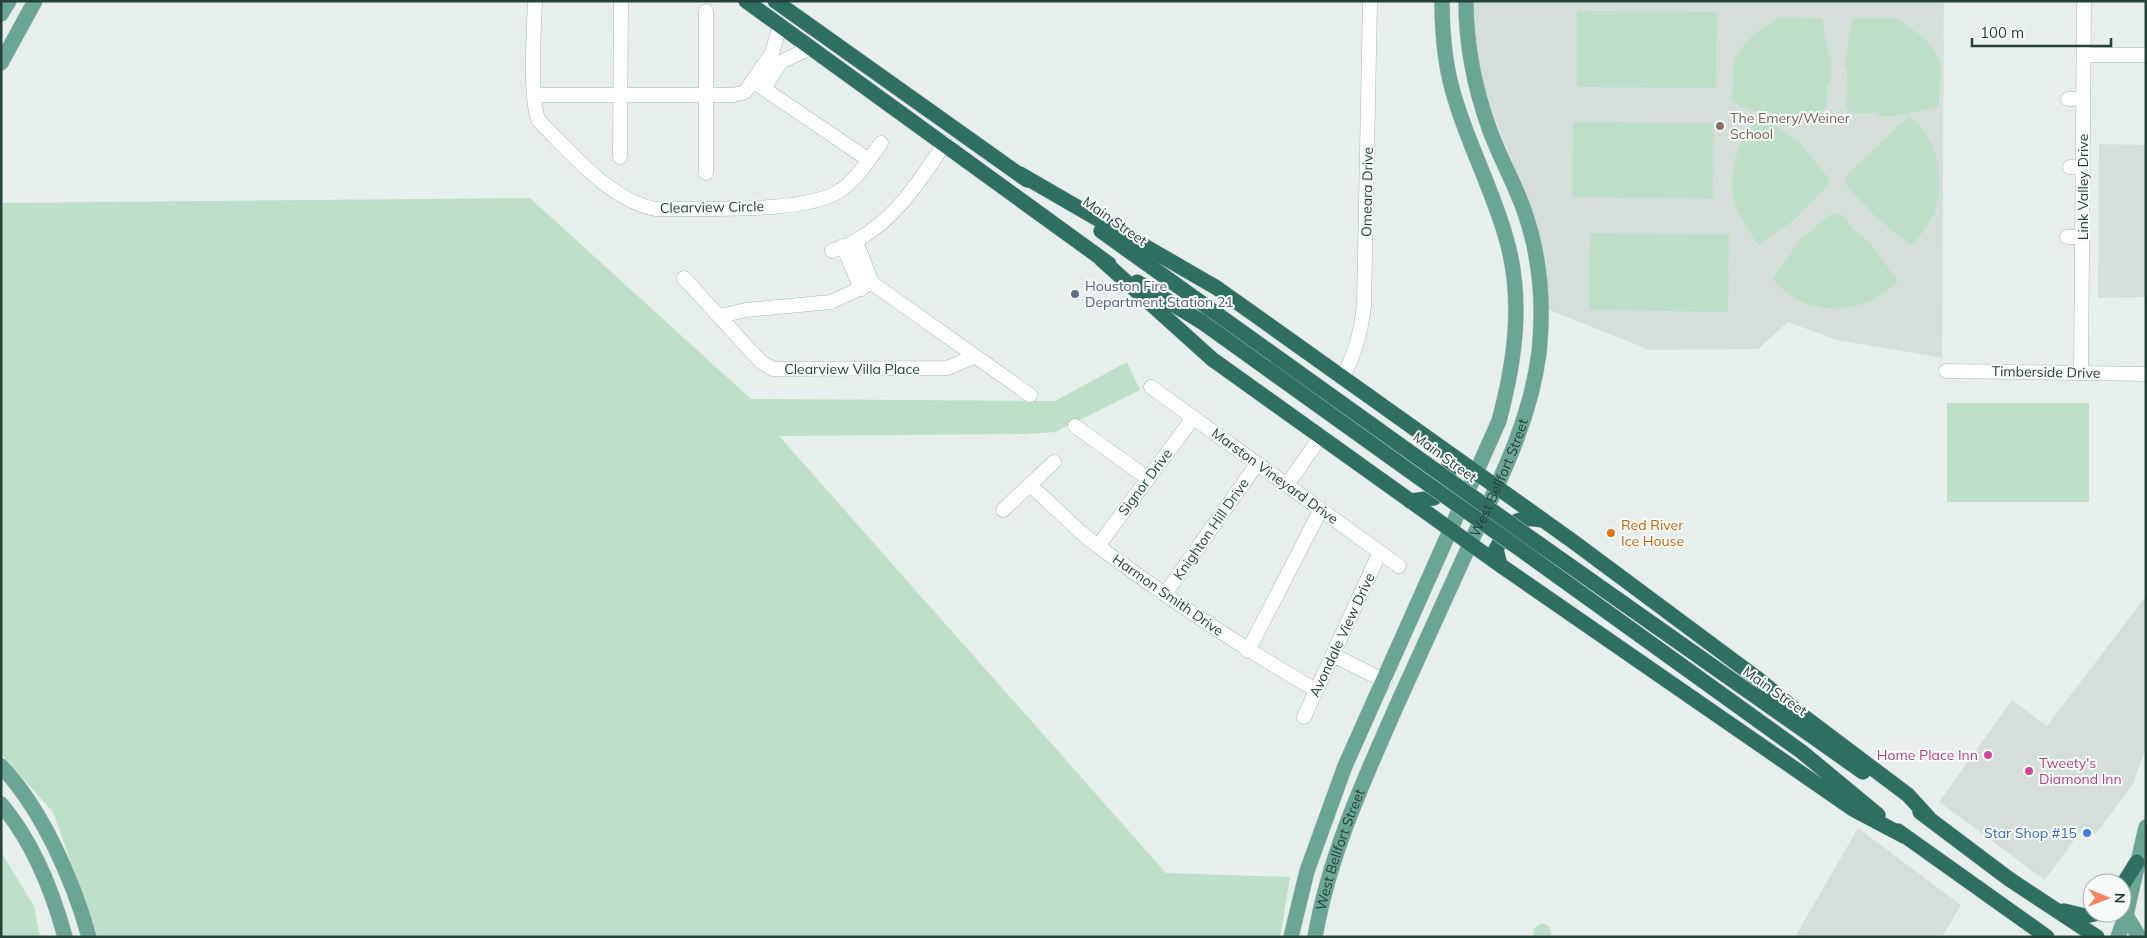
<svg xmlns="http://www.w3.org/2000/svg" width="2147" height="938" font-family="Mulish,sans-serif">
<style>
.built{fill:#d4dfda}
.green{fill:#bfe0c8}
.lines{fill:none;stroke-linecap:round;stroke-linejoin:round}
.minor-casing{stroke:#a8b8b2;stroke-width:15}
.major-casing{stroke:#c2cac8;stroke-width:16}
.highway-casing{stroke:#c2cac8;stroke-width:16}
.minor{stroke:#fff;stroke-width:14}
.major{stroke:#6aa596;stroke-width:15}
.highway{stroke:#2f6f62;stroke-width:15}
.highway-bridge-casing{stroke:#c2cac8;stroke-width:16;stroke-linecap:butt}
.highway-bridge{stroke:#2f6f62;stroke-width:15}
.education-dot{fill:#8d6e63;stroke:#f7fbf9;stroke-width:2}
.service-dot{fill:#5c6f8a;stroke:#f7fbf9;stroke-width:2}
.food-dot{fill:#e8710a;stroke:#f7fbf9;stroke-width:2}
.hotel-dot{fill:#d1479c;stroke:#f7fbf9;stroke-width:2}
.shop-dot{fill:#3f7fe0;stroke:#f7fbf9;stroke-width:2}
.labels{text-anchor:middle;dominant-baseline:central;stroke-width:4;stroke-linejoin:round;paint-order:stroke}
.education-label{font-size:14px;fill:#785e54;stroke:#f7fbf9;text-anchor:start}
.street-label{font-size:14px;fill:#24423a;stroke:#f7fbf9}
.service-label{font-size:14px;fill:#4e5e75;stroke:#f7fbf9;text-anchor:start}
.food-label{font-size:14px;fill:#c56008;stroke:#f7fbf9;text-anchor:start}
.hotel-label{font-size:14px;fill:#b23c85;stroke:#f7fbf9;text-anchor:end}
.shop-label{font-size:14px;fill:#366cbe;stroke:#f7fbf9;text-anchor:end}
</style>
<rect width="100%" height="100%" fill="#e6efeb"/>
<!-- built -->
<path class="built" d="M 1471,1 L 1944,1 L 1942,358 L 1837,340 L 1788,322 L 1758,349 L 1650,350 L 1547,309 L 1521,183 L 1474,68 Z
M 2099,144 L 2146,145 L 2146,297 L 2098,298 Z
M 2146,596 L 2146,747 L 2133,784 L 2096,834 L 2084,826 L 2045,880 L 1939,802 L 2012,700 L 2047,726 Z
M 1858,828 L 1961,905 L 1942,937 L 1795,937 Z"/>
<!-- green -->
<path class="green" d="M 1577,11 L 1717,12 L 1716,88 L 1577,87 Z
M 1779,17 L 1822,18 L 1831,66 L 1830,82 L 1827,83 L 1827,107 L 1820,113 C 1795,114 1752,117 1732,101 L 1734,58 L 1752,36 Z
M 1853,18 L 1896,18 L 1923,37 L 1931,45 L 1940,63 L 1939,107 L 1894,116 L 1878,116 L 1878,113 L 1852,113 L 1846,107 L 1847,67 L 1844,67 Z
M 1762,115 L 1801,145 L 1828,177 L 1828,185 L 1794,220 L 1758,245 C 1752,234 1743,224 1738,212 C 1724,179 1736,139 1762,115 Z
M 1909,116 C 1950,147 1949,212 1911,245 L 1878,219 L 1845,184 L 1846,176 Z
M 1573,122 L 1714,123 L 1713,199 L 1572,197 Z
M 530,198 L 751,399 L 1055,401 L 1127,362 L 1140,390 L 1055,432 L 1027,434 L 779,436 L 1166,873 L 1290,877 L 1280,937 L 98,937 L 53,812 L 1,754 L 1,203 Z
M 1831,214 L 1841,214 L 1853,229 L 1868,241 L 1898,281 C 1865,317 1804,319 1773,279 L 1800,240 Z
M 1590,233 L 1729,234 L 1728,312 L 1589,310 Z
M 1947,403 L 2089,403 L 2089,502 L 1947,502 Z
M 1,852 L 34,906 L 40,937 L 1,937 Z
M 1542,923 L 1550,927 L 1551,937 L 1533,937 L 1534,928 Z"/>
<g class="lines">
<!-- minor casing -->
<g class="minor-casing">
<path id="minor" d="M 535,1 C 534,27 529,101 539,121 C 572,153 608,199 655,209 C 698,208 808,214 841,190 C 858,177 869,160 881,143
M 2084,55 L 2146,55
M 754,82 L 869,160
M 764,88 L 781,62 L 810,48
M 534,95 L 733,95 L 745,92 L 772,53 L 780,26
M 2068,99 L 2083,99
M 620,157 L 621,3
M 2070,167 L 2083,167
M 706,173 L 706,11
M 2067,237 L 2082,237
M 856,241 L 872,283 L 1030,395
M 843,246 L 861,289
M 832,251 C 841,247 850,245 857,240 C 897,218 920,180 945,143
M 684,278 L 761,362 L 773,369 L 947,368 L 974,357
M 720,316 L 746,310 L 831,302 L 872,283
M 1946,371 L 2146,374
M 2081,373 L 2084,1
M 1342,378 C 1355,355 1361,332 1364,306 L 1370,1
M 1151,387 L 1399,566
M 1075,426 L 1147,478
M 1287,485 L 1321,436
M 1031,486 C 1054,506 1075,529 1099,547 C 1169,599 1241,647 1316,690
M 1003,510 L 1054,462
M 1098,546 L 1193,418
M 1165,594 L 1257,464
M 1248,651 L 1321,509
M 1333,655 L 1385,681
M 1304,717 L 1380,552"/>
</g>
<!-- major casing -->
<g class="major-casing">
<g id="major">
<path d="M 1,14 L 9,1"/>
<path d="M 1,63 L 35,1"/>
<path d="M 1,766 C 42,809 73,880 89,937"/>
<path d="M 1,804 C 33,842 52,889 65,937"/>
<path d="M 2126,915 L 2139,937"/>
<path d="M 1291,937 L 1307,871 L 1345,766 L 1499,421 C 1515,361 1524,299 1506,238 C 1493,191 1470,148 1456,102 C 1445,69 1442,36 1442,1"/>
<path id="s1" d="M 1315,937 C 1329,856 1363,782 1396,707 C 1421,653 1445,598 1470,544 C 1499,482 1530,422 1539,353 C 1544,306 1540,255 1524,210 C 1514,182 1499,156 1489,128 C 1474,86 1466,46 1466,1"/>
<path d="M 2118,937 L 2126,915 L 2146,827"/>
</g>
</g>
<!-- highway casing -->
<g class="highway-casing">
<path id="highway" d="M 746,1 L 1109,264
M 775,1 L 1027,180
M 1020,174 L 1217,288 L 1571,540 L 1758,679 L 1799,713 L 1908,795 L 1929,818
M 1101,231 L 1428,465
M 1101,259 L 1212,359 L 1500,565 L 1853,809 L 1904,836
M 1137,282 L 1202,322 L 1418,477
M 1410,501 L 1434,498 C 1446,480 1453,475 1447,453
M 1532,539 L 1863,772
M 1524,552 L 1802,752 L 1878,815
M 1500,565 L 1496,549 C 1510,525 1512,515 1542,520
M 1920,812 L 2009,879 L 2097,937
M 1898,831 L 2047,937
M 2122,886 L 2137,862
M 2064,911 L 2085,916 L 2099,913"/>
</g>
<!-- minor -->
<use href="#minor" class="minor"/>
<!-- major -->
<use href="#major" class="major"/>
<!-- highway -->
<use href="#highway" class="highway"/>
<!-- highway-bridge casing -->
<g class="highway-bridge-casing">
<path id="highway-bridge" d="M 1428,465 L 1532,539
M 1418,477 L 1524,552"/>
</g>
<!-- highway-bridge -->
<use href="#highway-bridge" class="highway-bridge"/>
</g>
<!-- markers -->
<circle class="education-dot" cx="1720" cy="126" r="5"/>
<circle class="service-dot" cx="1075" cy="294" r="5"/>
<circle class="food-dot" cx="1611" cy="533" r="5"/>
<g class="hotel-dot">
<circle cx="1988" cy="755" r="5"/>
<circle cx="2029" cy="771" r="5"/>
</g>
<circle class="shop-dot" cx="2087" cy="833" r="5"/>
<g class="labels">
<!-- education labels -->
<g class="education-label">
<text x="1730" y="118">The Emery/Weiner<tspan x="1730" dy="16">School</tspan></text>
</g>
<!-- street labels -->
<g class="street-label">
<text transform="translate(2083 187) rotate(-90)">Link Valley Drive</text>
<text transform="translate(1367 192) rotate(-89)">Omeara Drive</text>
<text transform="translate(712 207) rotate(-1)">Clearview Circle</text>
<text transform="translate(1115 221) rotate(35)">Main Street</text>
<text x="852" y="369">Clearview Villa Place</text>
<text transform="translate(2046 372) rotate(1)">Timberside Drive</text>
<text transform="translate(1445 457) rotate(36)">Main Street</text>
<text transform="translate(1275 476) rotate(36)">Marston Vineyard Drive</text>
<text stroke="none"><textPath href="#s1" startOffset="496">West Bellfort Street</textPath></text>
<text transform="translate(1145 482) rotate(-53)">Signor Drive</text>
<text transform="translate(1211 529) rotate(-55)">Knighton Hill Drive</text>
<text transform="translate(1168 595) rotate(35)">Harmon Smith Drive</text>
<text transform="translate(1342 635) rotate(-65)">Avondale View Drive</text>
<text transform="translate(1775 691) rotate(35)">Main Street</text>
<text stroke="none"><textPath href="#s1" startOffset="91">West Bellfort Street</textPath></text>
</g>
<!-- service labels -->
<g class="service-label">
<text x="1085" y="286">Houston Fire<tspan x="1085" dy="16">Department Station 21</tspan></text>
</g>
<!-- food labels -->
<g class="food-label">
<text x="1621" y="525">Red River<tspan x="1621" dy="16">Ice House</tspan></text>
</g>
<!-- hotel labels -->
<g class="hotel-label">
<text x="1978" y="755">Home Place Inn</text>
<text x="2039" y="763" text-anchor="start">Tweety's<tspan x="2039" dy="16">Diamond Inn</tspan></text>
</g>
<!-- shop labels -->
<g class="shop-label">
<text x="2077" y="833">Star Shop #15</text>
</g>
</g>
<!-- border -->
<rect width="2147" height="938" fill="none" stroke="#24423a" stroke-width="5"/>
<!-- north arrow -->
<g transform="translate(2107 898) rotate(91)"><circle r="24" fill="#f7fbf9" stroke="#a3b1ad"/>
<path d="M0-4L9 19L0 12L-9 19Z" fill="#f4845f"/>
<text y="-8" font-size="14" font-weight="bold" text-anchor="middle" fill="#24423a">N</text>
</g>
<!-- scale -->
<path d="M1972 38v8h139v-8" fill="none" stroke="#24423a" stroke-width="2.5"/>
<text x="1980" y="38" font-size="15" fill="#24423a" stroke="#f7fbf9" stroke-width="4" paint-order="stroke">100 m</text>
</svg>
